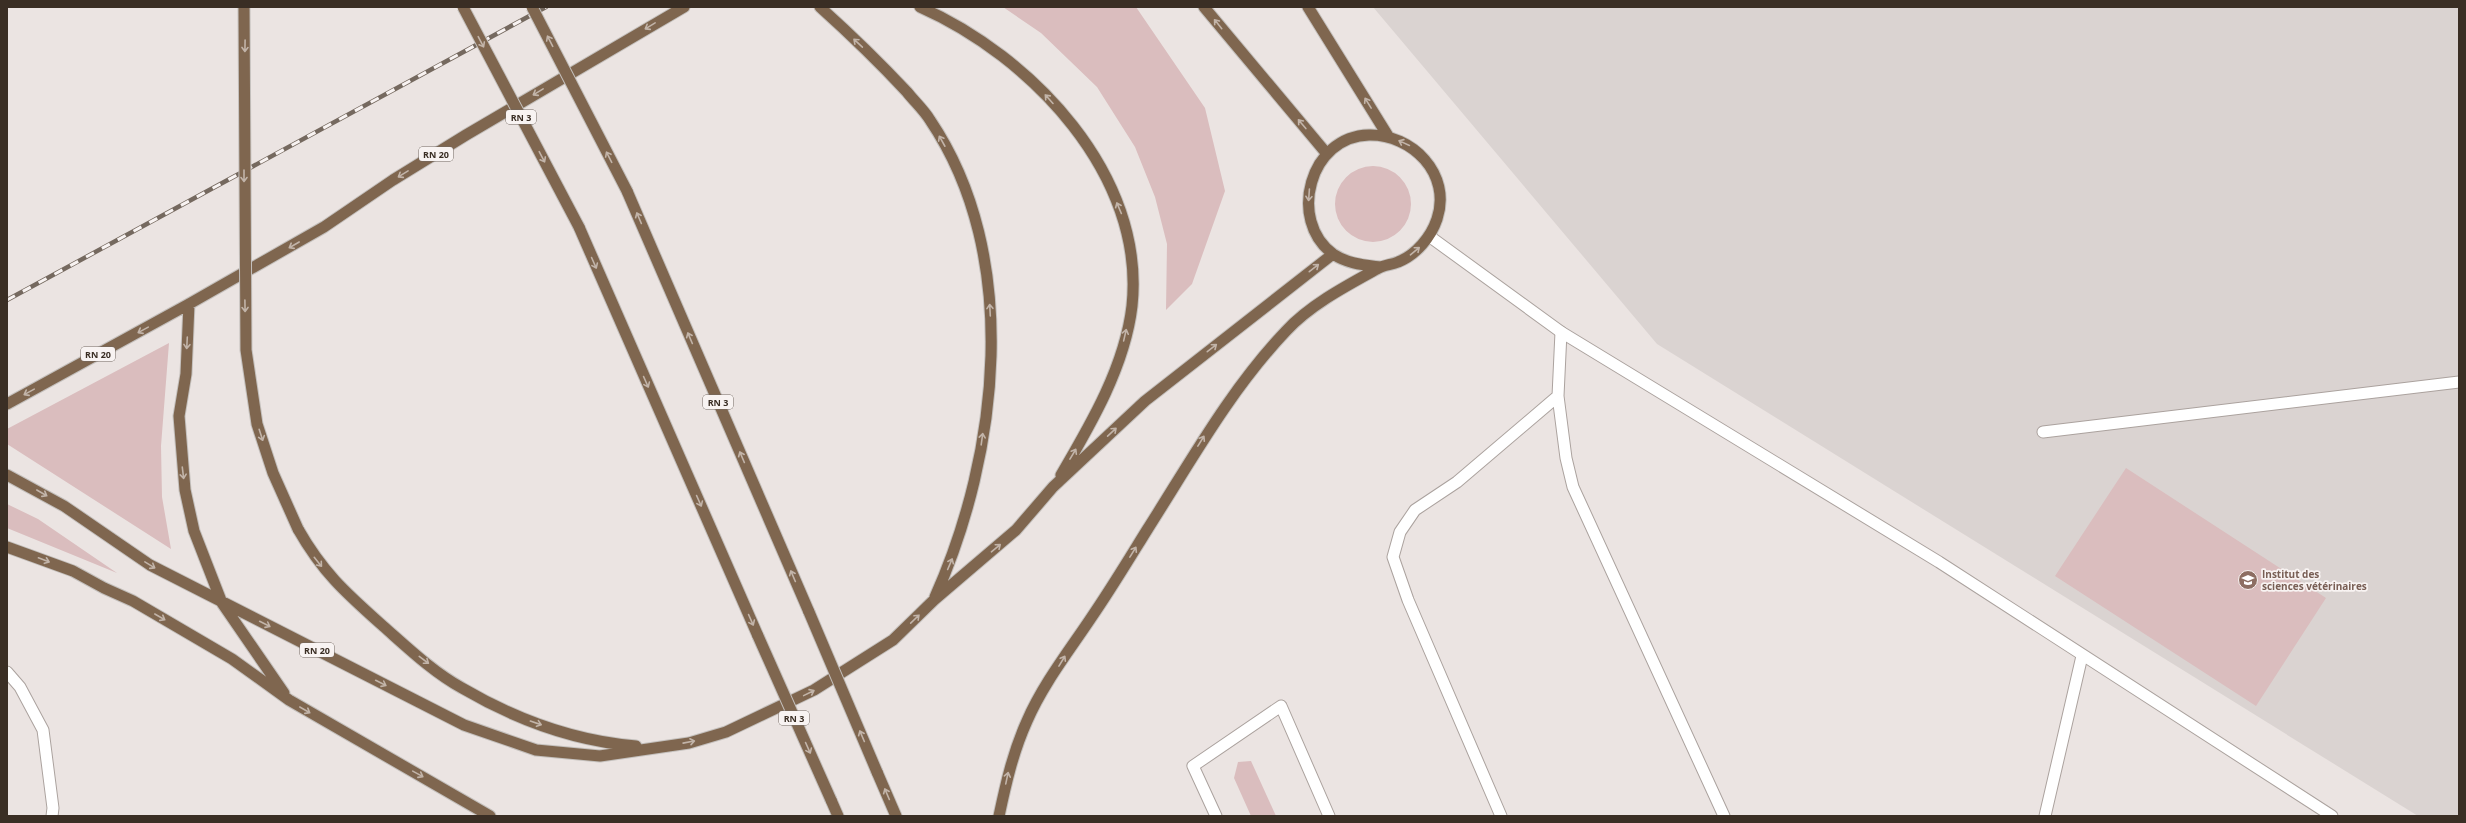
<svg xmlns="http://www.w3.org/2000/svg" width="2466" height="823" font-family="'Open Sans',sans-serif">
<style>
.built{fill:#dad3d1}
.green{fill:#dabdbe}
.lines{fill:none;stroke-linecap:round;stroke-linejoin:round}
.service-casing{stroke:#aba29e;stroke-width:13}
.minor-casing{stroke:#aba29e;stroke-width:13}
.tertiary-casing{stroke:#aba29e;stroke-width:13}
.trunk-casing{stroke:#c4c0bd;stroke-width:13}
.service{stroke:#fff;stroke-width:11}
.minor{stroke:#fff;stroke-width:11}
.tertiary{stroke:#fff;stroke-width:11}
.trunk{stroke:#7f664f;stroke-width:11}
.rail-casing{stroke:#75695f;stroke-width:4.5}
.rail{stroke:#f8f3f2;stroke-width:3;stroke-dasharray:9;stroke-linecap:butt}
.trunk-bridge-casing{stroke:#c4c0bd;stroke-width:13;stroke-linecap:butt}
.trunk-bridge{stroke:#7f664f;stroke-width:11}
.oneway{stroke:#c2b4a9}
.labels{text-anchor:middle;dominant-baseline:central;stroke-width:3.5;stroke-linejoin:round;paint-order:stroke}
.shield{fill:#f8f3f2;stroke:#736962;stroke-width:1}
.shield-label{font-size:9px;font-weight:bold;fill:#3a2e24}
.education-label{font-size:10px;font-weight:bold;fill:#785e54;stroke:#f8f3f2;text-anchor:start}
</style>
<rect width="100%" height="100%" fill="#ebe4e2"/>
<!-- built -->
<path class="built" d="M 1373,7 L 2459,7 L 2459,816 L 2418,816 L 1657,344 Z"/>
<!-- green -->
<path class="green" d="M 1003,7 L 1136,7 L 1205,108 L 1225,191 L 1192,284 L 1166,310 L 1167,244 L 1155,197 L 1135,147 L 1097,87 L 1041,33 Z
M1335 204a38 38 0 1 1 76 0a38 38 0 1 1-76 0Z
M 169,343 L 161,446 L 162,497 L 171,549 L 7,444 L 7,429 Z
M 2126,468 L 2326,598 L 2256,706 L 2055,576 Z
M 7,504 L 38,519 L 117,573 L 7,528 Z
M 1251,761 L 1276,816 L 1251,816 L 1234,778 L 1238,762 Z"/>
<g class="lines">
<!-- service casing -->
<g class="service-casing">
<path id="service" d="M 1561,332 L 1558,396 L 1566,458 L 1573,487 L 1724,816
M 2043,432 L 2459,382
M 1216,816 L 1193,766 L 1281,706 L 1329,816
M 1501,816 L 1408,600 L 1393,557 L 1400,532 L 1415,510 L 1457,482 L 1558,396
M 2045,816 L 2082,656"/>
</g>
<!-- minor casing -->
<g class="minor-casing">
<path id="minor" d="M 7,672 L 20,687 L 43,730 L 53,808 L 52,816"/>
</g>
<!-- tertiary casing -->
<g class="tertiary-casing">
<path id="tertiary" d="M 1429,236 L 1561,332 L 1939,562 L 2332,816"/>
</g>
<!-- trunk casing -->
<g class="trunk-casing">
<path id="trunk" d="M 820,7 C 850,34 879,62 907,92 C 914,101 924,110 930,120 C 1022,256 999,454 935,597
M 920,7 C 1031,56 1146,175 1132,306 C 1125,366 1091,424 1061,475
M 1204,7 L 1327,154
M 1308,7 L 1388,136
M 627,191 L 809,612
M 579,227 L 758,636
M 189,304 L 186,374 L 179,416 L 185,490 L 194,531 L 222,603 L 284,693
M 7,404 L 189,304 L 324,227 L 393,180 L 466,135 L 684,7
M 7,475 L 64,506 L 150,565 L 464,725 L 536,750 L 600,756 L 689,743 L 726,732 L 814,690 L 893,640 L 934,600 L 1016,530 L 1053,487 L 1145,401 L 1333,254
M 298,529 C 323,573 346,593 383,626 C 408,648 433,672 462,688 C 515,719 574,741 636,746
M 7,547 L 73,571 L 104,588 L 133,601 L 232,659 L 289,700 L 490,816
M 877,772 L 896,816
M 831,800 L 838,816
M 999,816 C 1006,783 1013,752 1027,721 C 1043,684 1069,651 1091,618 C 1111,589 1129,559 1147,530 C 1191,461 1230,390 1286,331 C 1310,305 1346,286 1377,269 C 1383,265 1391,265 1398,262 C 1416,255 1431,237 1437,219 C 1452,174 1412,134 1369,135 C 1310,136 1287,220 1333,254 C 1348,264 1364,265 1380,267"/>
</g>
<!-- service -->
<use href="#service" class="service"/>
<!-- minor -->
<use href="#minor" class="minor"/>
<!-- tertiary -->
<use href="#tertiary" class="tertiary"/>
<!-- trunk -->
<use href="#trunk" class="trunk"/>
<!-- rail casing -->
<g class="rail-casing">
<path id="rail" d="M 7,300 L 546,7"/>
</g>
<!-- rail -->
<use href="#rail" class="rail"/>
<!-- trunk-bridge casing -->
<g class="trunk-bridge-casing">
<path id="trunk-bridge" d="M 244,7 L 246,350 L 257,424 L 273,473 L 298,529
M 463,7 L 579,227
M 532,7 L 627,191
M 809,612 L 877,772
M 758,636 L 831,800"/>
</g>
<!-- trunk-bridge -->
<use href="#trunk-bridge" class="trunk-bridge"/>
</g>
<!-- one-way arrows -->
<defs><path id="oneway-shaft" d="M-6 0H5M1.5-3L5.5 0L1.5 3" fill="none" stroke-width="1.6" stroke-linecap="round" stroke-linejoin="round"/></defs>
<g class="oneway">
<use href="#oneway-shaft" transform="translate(1218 24) rotate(-129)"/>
<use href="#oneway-shaft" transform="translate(650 26) rotate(149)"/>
<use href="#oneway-shaft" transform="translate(550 41) rotate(-117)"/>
<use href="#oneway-shaft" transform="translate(481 42) rotate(62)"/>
<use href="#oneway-shaft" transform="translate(858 43) rotate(-137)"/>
<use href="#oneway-shaft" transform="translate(245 46) rotate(91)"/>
<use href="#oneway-shaft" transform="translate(538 92) rotate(149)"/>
<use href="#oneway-shaft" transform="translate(1049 99) rotate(-132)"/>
<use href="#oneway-shaft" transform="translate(1368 103) rotate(-122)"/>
<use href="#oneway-shaft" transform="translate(1302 124) rotate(-130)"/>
<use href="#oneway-shaft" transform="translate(942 141) rotate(-119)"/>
<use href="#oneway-shaft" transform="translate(1404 143) rotate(-155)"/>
<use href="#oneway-shaft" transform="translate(542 157) rotate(62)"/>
<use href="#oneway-shaft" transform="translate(609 157) rotate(-117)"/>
<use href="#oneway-shaft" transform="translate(403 174) rotate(148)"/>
<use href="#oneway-shaft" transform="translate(244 176) rotate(90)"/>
<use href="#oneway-shaft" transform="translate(1309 195) rotate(94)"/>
<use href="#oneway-shaft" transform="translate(1119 208) rotate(-113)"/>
<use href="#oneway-shaft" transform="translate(639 218) rotate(-113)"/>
<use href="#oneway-shaft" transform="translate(294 245) rotate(150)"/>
<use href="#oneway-shaft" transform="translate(1415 251) rotate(-40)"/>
<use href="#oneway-shaft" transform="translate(594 263) rotate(66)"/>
<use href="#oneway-shaft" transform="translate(1314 268) rotate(-38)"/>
<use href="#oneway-shaft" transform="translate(245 306) rotate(89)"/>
<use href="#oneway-shaft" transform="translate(990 310) rotate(-93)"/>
<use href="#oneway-shaft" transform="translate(143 330) rotate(151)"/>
<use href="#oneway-shaft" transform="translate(1125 335) rotate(-77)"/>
<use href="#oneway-shaft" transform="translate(690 338) rotate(-113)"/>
<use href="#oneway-shaft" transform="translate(187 343) rotate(93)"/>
<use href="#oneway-shaft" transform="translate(1212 348) rotate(-38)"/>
<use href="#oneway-shaft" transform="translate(646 382) rotate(66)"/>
<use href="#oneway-shaft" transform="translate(29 392) rotate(151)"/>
<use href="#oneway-shaft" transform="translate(1112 432) rotate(-43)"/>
<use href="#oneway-shaft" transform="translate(261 435) rotate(72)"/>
<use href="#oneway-shaft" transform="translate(982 439) rotate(-82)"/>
<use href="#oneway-shaft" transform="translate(1201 441) rotate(-58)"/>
<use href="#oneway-shaft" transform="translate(1073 454) rotate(-59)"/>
<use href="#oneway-shaft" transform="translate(742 457) rotate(-113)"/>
<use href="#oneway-shaft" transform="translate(183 473) rotate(83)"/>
<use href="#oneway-shaft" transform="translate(42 493) rotate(30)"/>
<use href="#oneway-shaft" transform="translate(699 501) rotate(66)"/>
<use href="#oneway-shaft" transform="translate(996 548) rotate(-40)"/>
<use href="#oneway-shaft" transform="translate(1133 552) rotate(-58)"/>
<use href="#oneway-shaft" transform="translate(44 560) rotate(21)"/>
<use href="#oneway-shaft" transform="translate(318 562) rotate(51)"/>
<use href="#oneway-shaft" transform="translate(950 564) rotate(-67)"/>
<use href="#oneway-shaft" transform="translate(150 565) rotate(31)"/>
<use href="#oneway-shaft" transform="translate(793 576) rotate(-113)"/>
<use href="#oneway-shaft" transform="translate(160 617) rotate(30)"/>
<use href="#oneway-shaft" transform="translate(915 619) rotate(-44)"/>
<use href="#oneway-shaft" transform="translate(751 620) rotate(66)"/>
<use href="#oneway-shaft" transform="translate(265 624) rotate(27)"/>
<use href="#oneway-shaft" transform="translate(424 660) rotate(37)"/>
<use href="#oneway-shaft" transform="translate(1062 661) rotate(-59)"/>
<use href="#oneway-shaft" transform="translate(381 683) rotate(27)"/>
<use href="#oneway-shaft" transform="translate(809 693) rotate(-26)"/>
<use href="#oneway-shaft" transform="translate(305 710) rotate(30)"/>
<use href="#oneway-shaft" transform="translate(536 723) rotate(19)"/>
<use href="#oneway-shaft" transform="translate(862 736) rotate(-113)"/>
<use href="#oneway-shaft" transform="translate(689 742) rotate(-11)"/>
<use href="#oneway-shaft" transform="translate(808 748) rotate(66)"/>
<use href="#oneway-shaft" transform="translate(418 774) rotate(29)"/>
<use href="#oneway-shaft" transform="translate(1007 778) rotate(-78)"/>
<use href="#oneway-shaft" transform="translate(887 794) rotate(-113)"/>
</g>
<!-- icons -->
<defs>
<g id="university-disc" transform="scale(1)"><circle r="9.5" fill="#8d6e63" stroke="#f8f3f2"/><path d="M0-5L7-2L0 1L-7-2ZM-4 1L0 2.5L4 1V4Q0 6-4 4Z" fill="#fff"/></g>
</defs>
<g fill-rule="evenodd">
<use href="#university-disc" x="2248" y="580"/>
</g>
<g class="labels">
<!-- shield labels -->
<g class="shield">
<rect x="506" y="110" width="30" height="14" rx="3"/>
<rect x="419" y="147" width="34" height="14" rx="3"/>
<rect x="81" y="347" width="34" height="14" rx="3"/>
<rect x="703" y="395" width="30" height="14" rx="3"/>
<rect x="300" y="643" width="34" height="14" rx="3"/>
<rect x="779" y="711" width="30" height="14" rx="3"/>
</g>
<g class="shield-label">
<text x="521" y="117">RN 3</text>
<text x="436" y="154">RN 20</text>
<text x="98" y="354">RN 20</text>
<text x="718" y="402">RN 3</text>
<text x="317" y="650">RN 20</text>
<text x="794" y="718">RN 3</text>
</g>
<!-- education labels -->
<g class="education-label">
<text x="2262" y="574">Institut des<tspan x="2262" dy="12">sciences vétérinaires</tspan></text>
</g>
</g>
<!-- border -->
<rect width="2466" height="823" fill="none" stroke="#3a2e24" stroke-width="16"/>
</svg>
